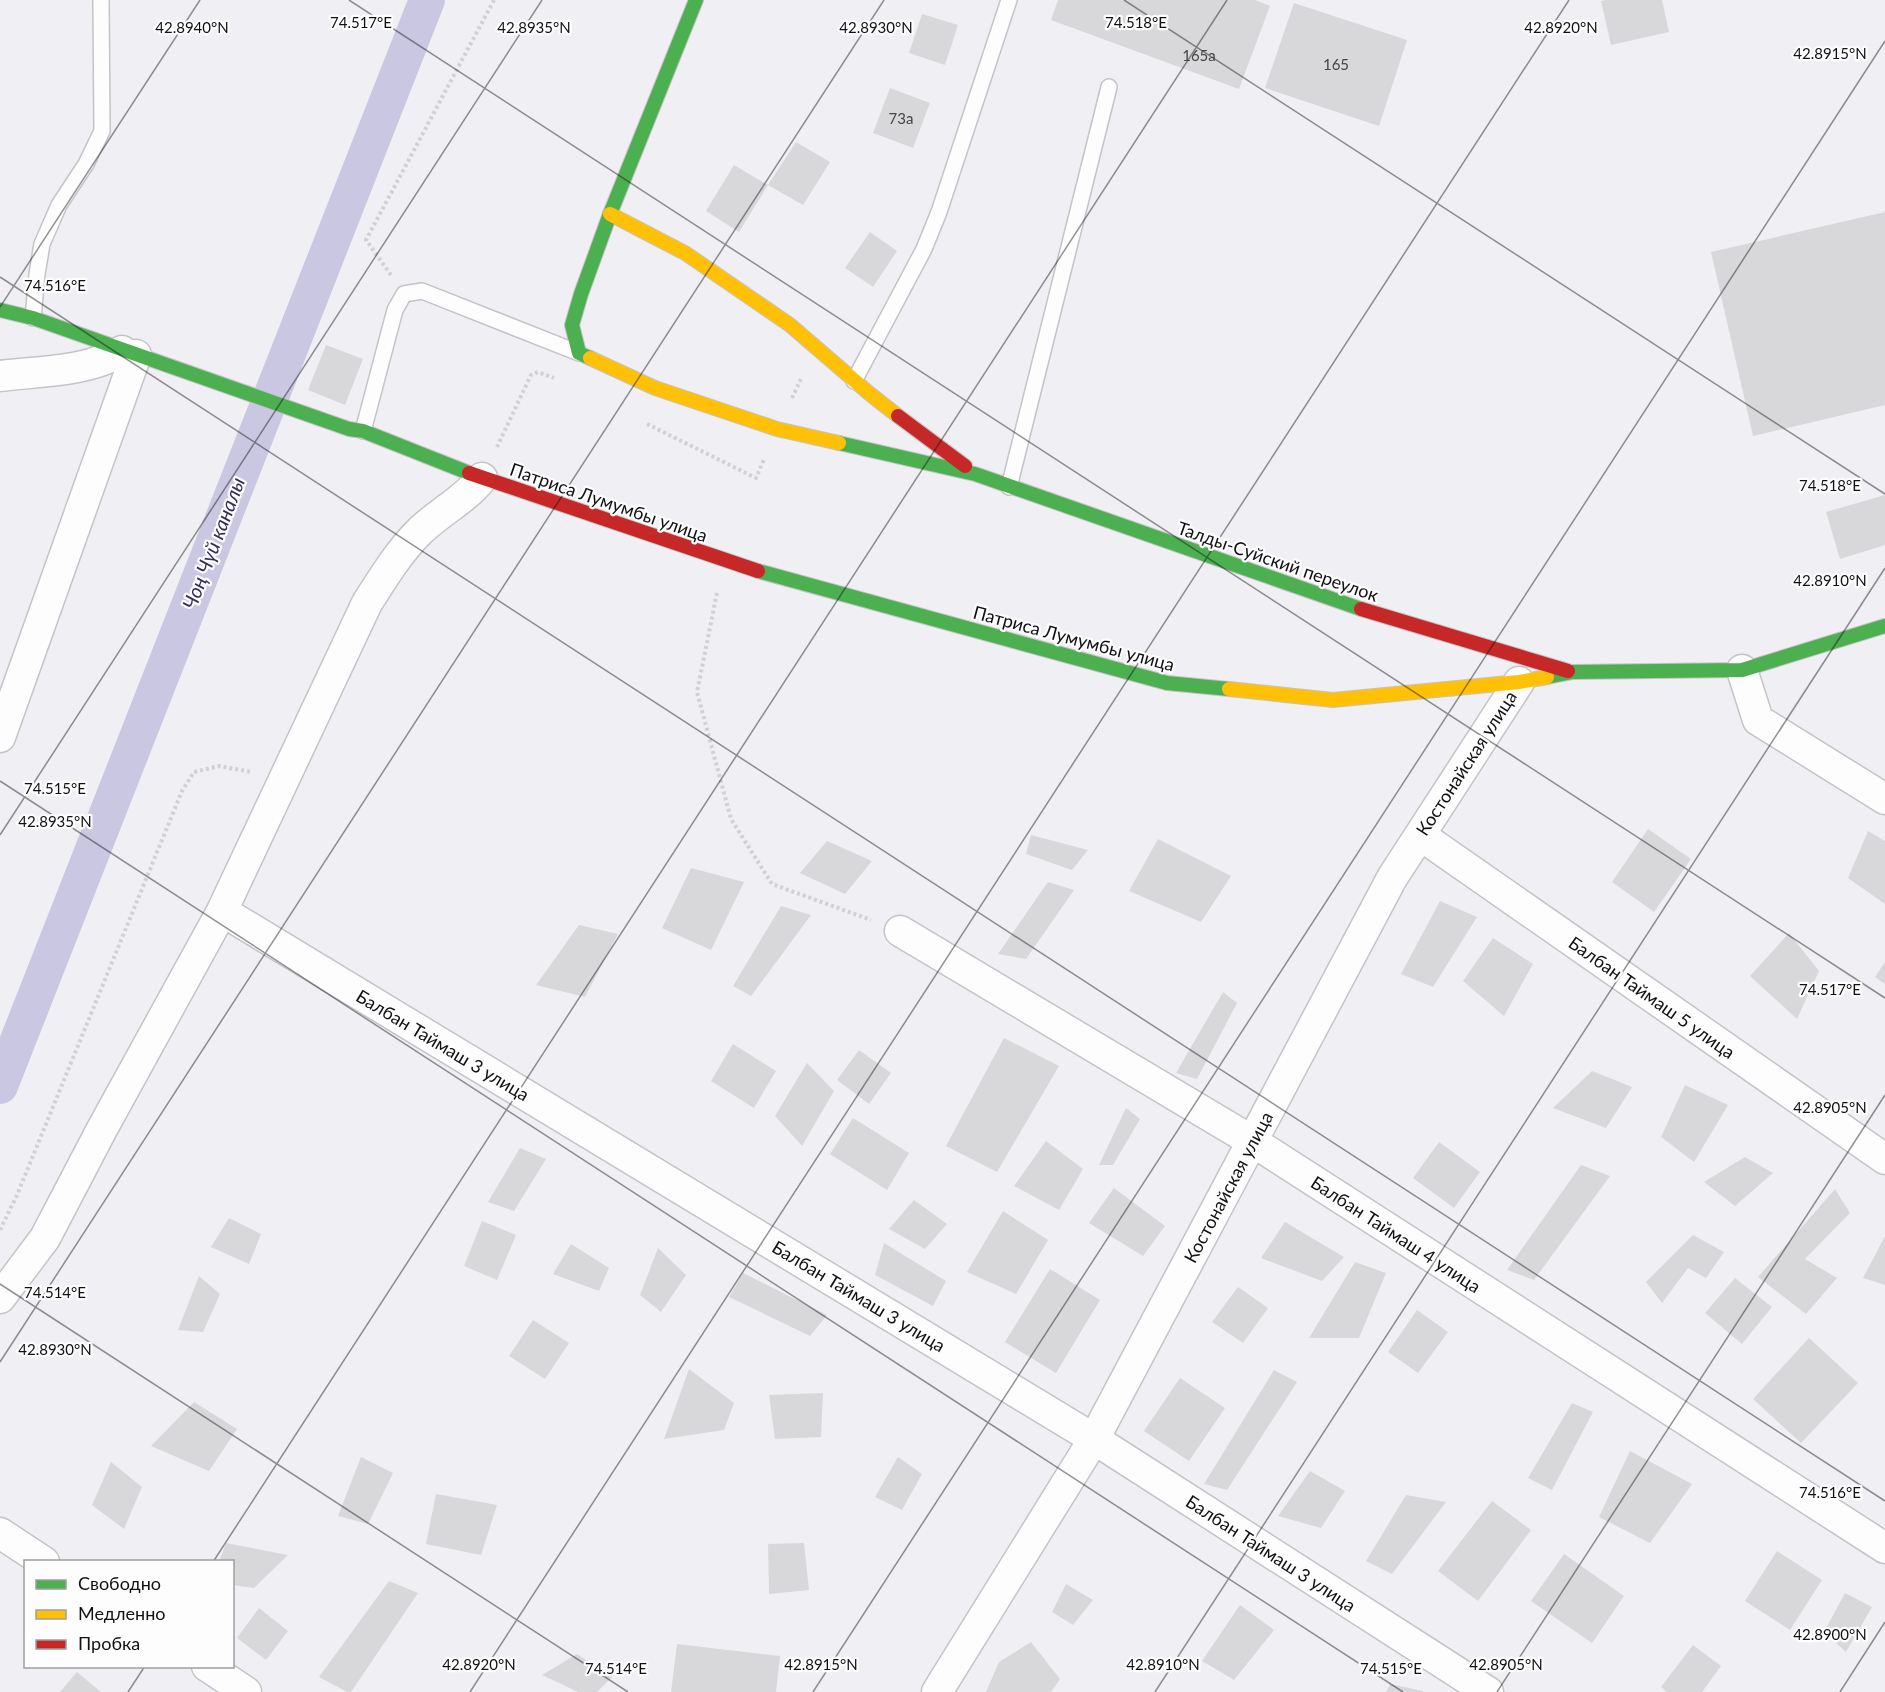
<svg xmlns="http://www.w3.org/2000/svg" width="1885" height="1692" font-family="Lato,sans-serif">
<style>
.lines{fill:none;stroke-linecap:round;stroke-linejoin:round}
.canal{stroke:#cac7e2;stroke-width:36}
.building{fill:#d8d8db}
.lane-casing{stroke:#c4c3c7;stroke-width:18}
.street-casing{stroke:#c4c3c7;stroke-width:33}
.fast-casing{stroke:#c4c3c7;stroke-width:16}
.slow-casing{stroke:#c4c3c7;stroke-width:16}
.jam-casing{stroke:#c4c3c7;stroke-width:16}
.path{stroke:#d1d1d2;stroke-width:4;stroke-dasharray:3 3;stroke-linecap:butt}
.lane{stroke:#fdfdfd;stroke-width:15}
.street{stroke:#fdfdfd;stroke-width:30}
.fast{stroke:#4caf50;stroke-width:14}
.slow{stroke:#ffc107;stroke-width:14}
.jam{stroke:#c62828;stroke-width:14}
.ticks{fill:none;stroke:#111013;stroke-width:1.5;stroke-opacity:0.45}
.labels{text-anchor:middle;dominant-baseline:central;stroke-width:4.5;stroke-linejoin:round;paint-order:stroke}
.number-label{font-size:15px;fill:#454447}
.street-label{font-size:18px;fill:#111013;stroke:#fdfdfe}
.water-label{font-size:20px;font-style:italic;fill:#352c5b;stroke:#fdfdfe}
.ticks-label{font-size:15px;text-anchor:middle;fill:#111013;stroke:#fdfdfe;stroke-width:4.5;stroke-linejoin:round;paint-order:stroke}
</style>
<rect width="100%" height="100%" fill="#f0f0f4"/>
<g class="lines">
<!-- canal -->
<path class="canal" d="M 0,1086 L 427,0"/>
</g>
<!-- building -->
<path class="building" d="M 1058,0 L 1255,0 L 1270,6 L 1239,89 L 1051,20 Z
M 1606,0 L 1662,0 L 1669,32 L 1611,45 L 1601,1 Z
M 1294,3 L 1407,40 L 1379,126 L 1265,88 Z
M 922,14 L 958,25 L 945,65 L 909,53 Z
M 890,88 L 930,103 L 913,148 L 873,133 Z
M 796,142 L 830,162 L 803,205 L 768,185 L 739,232 L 706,211 L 734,165 L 768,185 Z
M 1885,212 L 1885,405 L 1753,436 L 1711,252 Z
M 870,232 L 897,251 L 873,287 L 845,268 Z
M 326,345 L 363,359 L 345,405 L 308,390 Z
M 1885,495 L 1885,545 L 1840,559 L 1826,512 Z
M 1648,829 L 1691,859 L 1654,912 L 1612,882 Z
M 1868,831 L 1885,841 L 1885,904 L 1848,878 Z
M 1031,835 L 1088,850 L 1072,870 L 1026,854 Z
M 1158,839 L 1231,876 L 1201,922 L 1129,891 Z
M 827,841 L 872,861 L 845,894 L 800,873 Z
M 691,868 L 744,882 L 711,950 L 662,928 Z
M 1048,882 L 1074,890 L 1026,959 L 998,954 Z
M 1440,901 L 1477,917 L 1433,987 L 1401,974 Z
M 781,906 L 811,915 L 751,996 L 733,986 Z
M 579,925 L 618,934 L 585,997 L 536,985 Z
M 1789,933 L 1819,971 L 1797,1019 L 1750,976 Z
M 1493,938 L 1533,964 L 1504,1016 L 1463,981 Z
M 1885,962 L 1885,984 L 1875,977 Z
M 1223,992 L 1237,1003 L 1197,1079 L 1176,1073 Z
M 1004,1038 L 1059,1066 L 997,1172 L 946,1146 Z
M 733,1044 L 776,1071 L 754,1108 L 711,1081 Z
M 859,1050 L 891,1073 L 869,1104 L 837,1080 Z
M 807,1063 L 834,1091 L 802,1146 L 775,1116 Z
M 1592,1071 L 1632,1087 L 1606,1128 L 1553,1108 Z
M 1685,1085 L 1728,1105 L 1694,1162 L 1661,1137 Z
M 1126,1108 L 1140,1119 L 1113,1165 L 1099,1165 Z
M 853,1118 L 909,1153 L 887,1190 L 830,1154 Z
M 1046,1141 L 1083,1169 L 1059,1210 L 1014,1186 Z
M 1439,1142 L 1480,1172 L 1454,1208 L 1413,1178 Z
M 520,1148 L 546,1159 L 514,1211 L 488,1202 Z
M 1745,1157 L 1773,1173 L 1735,1206 L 1704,1182 Z
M 1581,1165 L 1610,1176 L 1534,1280 L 1507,1270 Z
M 1114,1188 L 1165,1226 L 1143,1256 L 1089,1223 Z
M 1835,1189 L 1850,1213 L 1805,1259 L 1837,1278 L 1806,1314 L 1758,1277 Z
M 914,1200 L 947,1224 L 925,1249 L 889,1229 Z
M 1003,1211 L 1048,1240 L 1016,1294 L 967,1272 Z
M 229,1218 L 261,1234 L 249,1264 L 211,1247 Z
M 482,1221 L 516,1235 L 497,1280 L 464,1266 Z
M 1285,1222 L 1344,1257 L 1322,1281 L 1261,1258 Z
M 1693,1235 L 1724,1252 L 1706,1278 L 1688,1268 L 1662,1303 L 1646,1282 Z
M 1885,1236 L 1885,1285 L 1863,1278 Z
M 884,1243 L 946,1281 L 933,1306 L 875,1275 Z
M 571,1244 L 609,1268 L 599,1291 L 553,1274 Z
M 658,1248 L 686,1275 L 661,1312 L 640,1295 Z
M 1355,1262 L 1386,1273 L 1359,1338 L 1309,1338 Z
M 1050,1269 L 1100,1300 L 1056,1373 L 1005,1342 Z
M 743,1273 L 827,1315 L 810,1336 L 729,1297 Z
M 199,1276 L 220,1294 L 203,1332 L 178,1330 Z
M 1735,1278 L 1772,1307 L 1742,1344 L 1705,1313 Z
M 1238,1287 L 1268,1308 L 1243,1343 L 1212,1322 Z
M 1417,1310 L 1448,1332 L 1418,1373 L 1388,1352 Z
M 533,1320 L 569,1343 L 545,1379 L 509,1356 Z
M 1809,1338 L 1858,1383 L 1801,1443 L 1753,1399 Z
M 689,1369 L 734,1403 L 724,1430 L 664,1439 Z
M 1274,1370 L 1297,1382 L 1227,1490 L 1204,1484 Z
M 1180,1378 L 1225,1408 L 1189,1461 L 1144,1431 Z
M 823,1393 L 821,1437 L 775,1439 L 769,1395 Z
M 194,1402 L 237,1429 L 209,1471 L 151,1446 Z
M 1572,1403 L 1593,1412 L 1552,1490 L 1528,1478 Z
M 1630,1451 L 1692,1484 L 1650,1543 L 1599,1517 Z
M 361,1457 L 393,1473 L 368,1524 L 338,1516 Z
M 898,1457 L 922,1474 L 902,1510 L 875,1497 Z
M 111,1462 L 142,1487 L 124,1529 L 92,1505 Z
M 1310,1471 L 1345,1491 L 1321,1528 L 1278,1516 Z
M 436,1494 L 497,1505 L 481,1555 L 426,1544 Z
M 1406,1495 L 1446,1502 L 1392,1574 L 1366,1561 Z
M 1492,1501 L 1531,1530 L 1478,1601 L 1438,1571 Z
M 226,1543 L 288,1555 L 254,1588 L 232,1585 L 232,1562 L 219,1562 Z
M 804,1543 L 809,1590 L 769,1594 L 768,1544 Z
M 1777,1551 L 1822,1580 L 1790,1630 L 1745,1601 Z
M 1564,1554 L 1624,1596 L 1592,1643 L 1531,1601 Z
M 389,1581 L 418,1593 L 351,1692 L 347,1692 L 319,1677 Z
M 1066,1584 L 1093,1600 L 1073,1625 L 1052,1612 Z
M 1845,1593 L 1872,1607 L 1846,1652 L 1824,1632 Z
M 1240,1605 L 1274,1630 L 1234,1680 L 1202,1661 Z
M 259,1608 L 288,1631 L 266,1660 L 237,1638 Z
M 1031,1642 L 1060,1679 L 1051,1692 L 986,1692 L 999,1662 Z
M 677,1644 L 780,1656 L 776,1692 L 671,1692 Z
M 1693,1645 L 1721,1666 L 1702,1692 L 1667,1692 L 1661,1687 Z
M 577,1654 L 612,1677 L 597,1692 L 578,1692 L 542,1675 Z
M 77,1672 L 101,1692 L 60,1692 Z
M 1390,1684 L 1423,1691 L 1423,1692 L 1386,1692 Z"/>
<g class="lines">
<!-- lane casing -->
<g class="lane-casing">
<path id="lane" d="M 33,318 L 37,274 L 42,244 L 59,205 L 86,164 L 102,131 L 101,0
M 854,381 L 924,249 L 939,212 L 1009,0
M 363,431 L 395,310 L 404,294 L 422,291 L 579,353
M 1009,487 L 1109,87"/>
</g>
<!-- street casing -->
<g class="street-casing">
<path id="street" d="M 0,376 C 39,371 88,372 122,351
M 1742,670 L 1758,720 L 1885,799
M 0,737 L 136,355
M 1420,835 L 1885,1159
M 222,911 L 1094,1439 L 1488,1692
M 900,931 L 1252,1141 L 1885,1548
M 0,1298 L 45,1238 L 102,1129 L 222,911 L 367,603 C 383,578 398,553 419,532 C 439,512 465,500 482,478
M 0,1533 L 44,1562
M 207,1666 L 246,1692
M 937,1692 L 1094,1439 L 1392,878 L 1519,682"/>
</g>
<!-- fast casing -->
<g class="fast-casing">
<path id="fast" d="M 0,310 L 33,318 L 349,429 L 363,431 L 469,473
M 590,358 L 579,353 L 572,325 L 581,294 L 610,214 L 696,0
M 839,443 L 975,474 L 1361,609
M 758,571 L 1167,683 L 1229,689
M 1547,677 L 1573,672 L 1742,670 L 1885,626"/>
</g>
<!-- slow casing -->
<g class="slow-casing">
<path id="slow" d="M 610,214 L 685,253 L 790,325 L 870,394 L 898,416
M 590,358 L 655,388 L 777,429 L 839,443
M 1229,689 L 1333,700 L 1519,682 L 1547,677"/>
</g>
<!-- jam casing -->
<g class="jam-casing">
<path id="jam" d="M 898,416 L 965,466
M 469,473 L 758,571
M 1361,609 L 1568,671"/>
</g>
<!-- path -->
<path class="path" d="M 391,275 L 366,240 L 494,0
M 792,398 L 802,377
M 647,424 L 756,478 L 764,459
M 497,447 L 531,375 L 538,372 L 554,378
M 717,593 L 697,692 L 731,819 L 772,884 L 871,920
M 0,1230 L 17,1195 L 182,791 L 194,772 L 219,766 L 251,772"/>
<!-- lane -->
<use href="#lane" class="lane"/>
<!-- street -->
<use href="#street" class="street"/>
<!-- fast -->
<use href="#fast" class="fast"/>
<!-- slow -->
<use href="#slow" class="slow"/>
<!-- jam -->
<use href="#jam" class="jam"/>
</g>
<!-- ticks -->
<path class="ticks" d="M 349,0 L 1885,998M 1124,0 L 1885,494M 0,277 L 1885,1501M 0,307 L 200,0M 0,781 L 1403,1692M 0,835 L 542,0M 0,1284 L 628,1692M 0,1362 L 884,0M 213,1562 L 1227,0M 128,1692 L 145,1666M 470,1692 L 1569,0M 813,1692 L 1885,41M 1155,1692 L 1885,568M 1497,1692 L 1885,1095M 1840,1692 L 1885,1622"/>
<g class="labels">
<!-- number labels -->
<g class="number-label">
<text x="1199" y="55">165а</text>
<text x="1336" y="64">165</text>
<text x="901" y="118">73а</text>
</g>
<!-- street labels -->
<g class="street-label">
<text transform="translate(609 502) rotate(19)">Патриса Лумумбы улица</text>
<text transform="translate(1278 561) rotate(19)">Талды-Суйский переулок</text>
<text transform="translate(1074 638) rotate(15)">Патриса Лумумбы улица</text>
<text transform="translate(1466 763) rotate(-57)">Костонайская улица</text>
<text transform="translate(1652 997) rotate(35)">Балбан Таймаш 5 улица</text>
<text transform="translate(443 1045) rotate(31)">Балбан Таймаш 3 улица</text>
<text transform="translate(1228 1187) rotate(-62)">Костонайская улица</text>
<text transform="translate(1396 1234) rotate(33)">Балбан Таймаш 4 улица</text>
<text transform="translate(859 1296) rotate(31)">Балбан Таймаш 3 улица</text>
<text transform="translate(1271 1553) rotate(33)">Балбан Таймаш 3 улица</text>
</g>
<!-- water labels -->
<g class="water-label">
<text transform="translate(213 543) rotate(-69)">Чоң Чүй каналы</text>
</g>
</g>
<g class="ticks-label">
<text x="361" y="28">74.517°E</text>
<text x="1136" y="28">74.518°E</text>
<text x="192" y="33">42.8940°N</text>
<text x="534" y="33">42.8935°N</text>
<text x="876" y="33">42.8930°N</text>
<text x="1561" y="33">42.8920°N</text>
<text x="1830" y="59">42.8915°N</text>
<text x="55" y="291">74.516°E</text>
<text x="1830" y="491">74.518°E</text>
<text x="1830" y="586">42.8910°N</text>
<text x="55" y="794">74.515°E</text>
<text x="55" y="827">42.8935°N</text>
<text x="1830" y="995">74.517°E</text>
<text x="1830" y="1113">42.8905°N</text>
<text x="55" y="1298">74.514°E</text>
<text x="55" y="1355">42.8930°N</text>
<text x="1830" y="1498">74.516°E</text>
<text x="1830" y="1640">42.8900°N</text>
<text x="479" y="1670">42.8920°N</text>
<text x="821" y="1670">42.8915°N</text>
<text x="1163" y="1670">42.8910°N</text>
<text x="1506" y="1670">42.8905°N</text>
<text x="616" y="1674">74.514°E</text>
<text x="1391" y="1674">74.515°E</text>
</g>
<!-- legend -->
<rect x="24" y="1560" width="210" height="108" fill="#fdfdfe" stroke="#9f9ea0" stroke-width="1.5"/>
<rect x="36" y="1580" width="30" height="9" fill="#4caf50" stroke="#9f9ea0" stroke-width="1.5"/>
<text x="78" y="1590" font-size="18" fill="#111013">Свободно</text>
<rect x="36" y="1610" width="30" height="9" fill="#ffc107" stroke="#9f9ea0" stroke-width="1.5"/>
<text x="78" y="1620" font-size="18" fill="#111013">Медленно</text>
<rect x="36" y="1640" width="30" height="9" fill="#c62828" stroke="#9f9ea0" stroke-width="1.5"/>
<text x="78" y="1650" font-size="18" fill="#111013">Пробка</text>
</svg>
